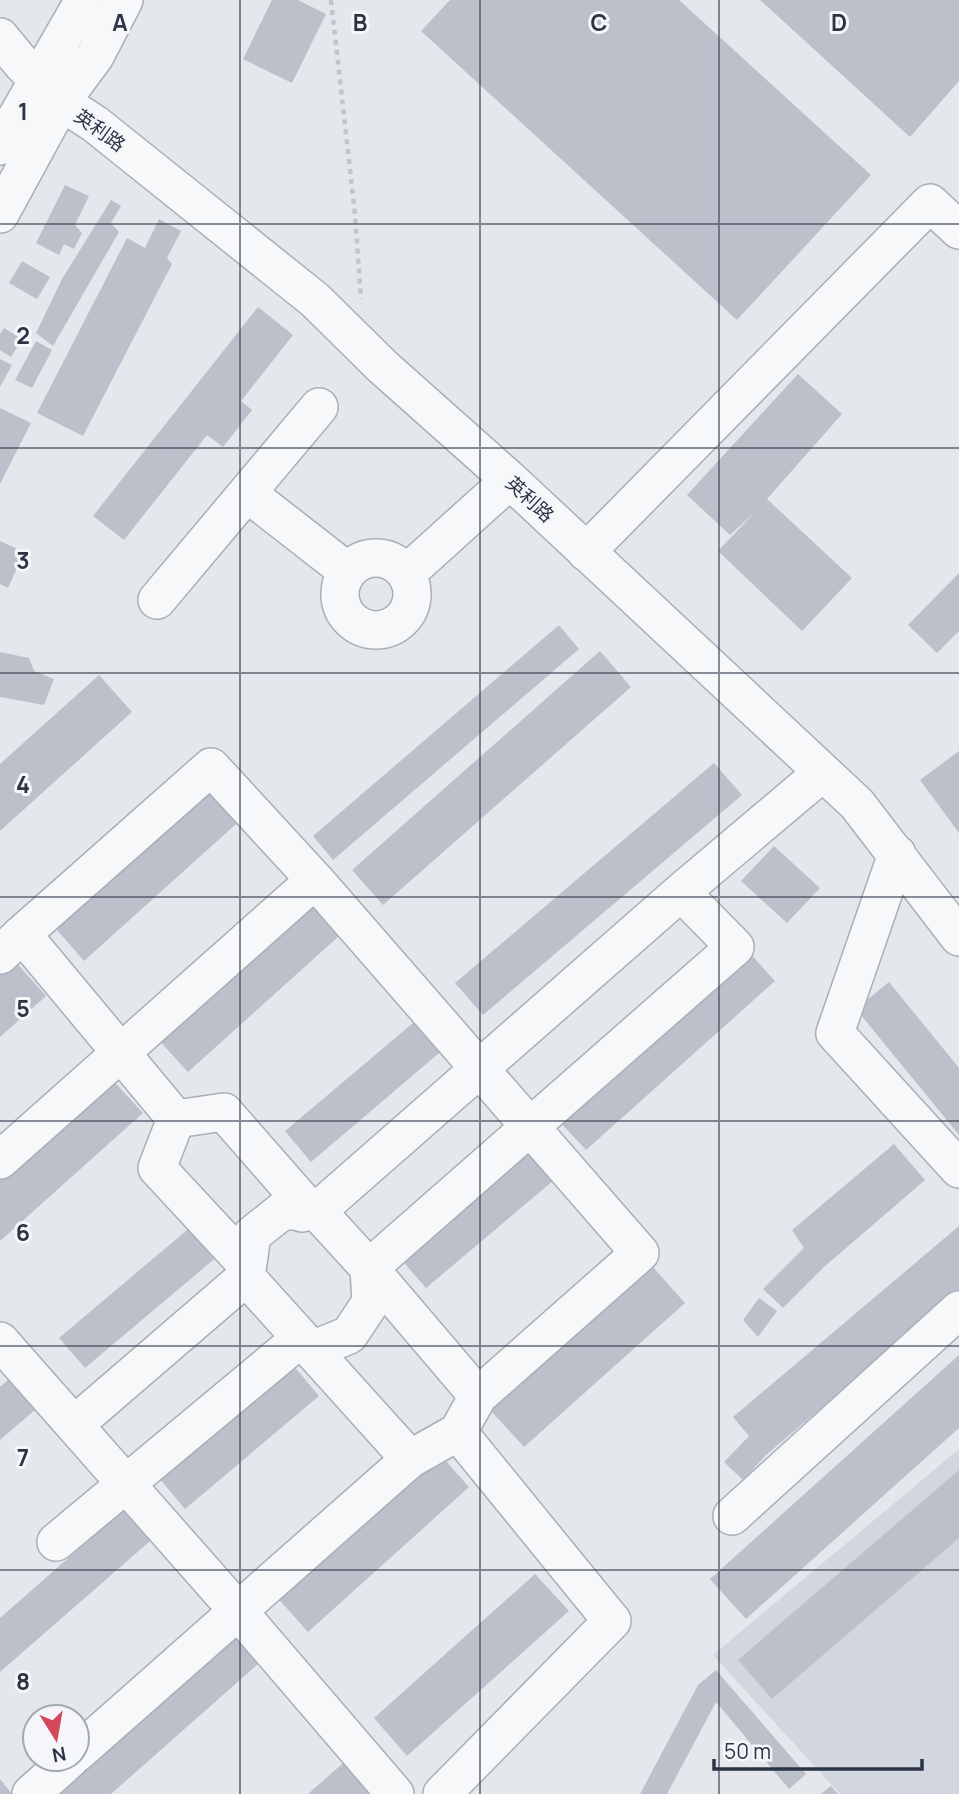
<svg xmlns="http://www.w3.org/2000/svg" width="959" height="1794" font-family="Manrope,'Noto Sans SC',sans-serif">
<style>
.built{fill:#d2d6de}
.building{fill:#bbc0ca}
.lines{fill:none;stroke-linecap:round;stroke-linejoin:round}
.minor-casing{stroke:#a9aeb7;stroke-width:40}
.path{stroke:#c2c5cb;stroke-width:4.5;stroke-dasharray:5 5;stroke-linecap:butt}
.minor{stroke:#f7f8fa;stroke-width:37}
.grid{fill:none;stroke:#2b3445;stroke-width:2;stroke-opacity:0.55}
.labels{text-anchor:middle;dominant-baseline:central;stroke-width:6;stroke-linejoin:round;paint-order:stroke}
.street-label{font-size:19px;fill:#2b3445;stroke:#f4f6f9}
.grid-label{font-size:23px;text-anchor:middle;font-weight:bold;fill:#2b3445;stroke:#f4f6f9;stroke-width:6;stroke-linejoin:round;paint-order:stroke}
</style>
<rect width="100%" height="100%" fill="#e4e7ec"/>
<!-- built -->
<path class="built" d="M 959,1449 L 959,1794 L 840,1794 L 713,1655 Z"/>
<!-- building -->
<path class="building" d="M 272,0 L 298,0 L 326,14 L 292,83 L 243,59 Z
M 450,0 L 679,0 L 871,175 L 737,320 L 421,31 Z
M 760,0 L 959,0 L 959,81 L 910,137 Z
M 65,185 L 89,196 L 75,225 L 82,233 L 74,249 L 64,244 L 59,255 L 36,243 Z
M 111,200 L 121,206 L 111,223 L 119,232 L 53,346 L 36,333 L 62,279 Z
M 159,219 L 181,231 L 167,258 L 172,264 L 83,436 L 37,413 L 127,238 L 145,248 Z
M 22,261 L 50,277 L 37,299 L 9,283 Z
M 258,307 L 293,335 L 241,401 L 252,410 L 223,447 L 207,435 L 124,540 L 93,516 Z
M 4,328 L 22,339 L 11,357 L 0,350 L 0,334 Z
M 36,341 L 52,350 L 32,388 L 15,380 Z
M 0,359 L 12,365 L 0,387 Z
M 798,374 L 842,414 L 767,499 L 852,578 L 802,631 L 718,551 L 756,511 L 730,535 L 687,495 Z
M 0,408 L 31,423 L 0,484 Z
M 0,541 L 24,552 L 8,588 L 0,584 Z
M 959,573 L 959,631 L 937,653 L 908,625 Z
M 559,625 L 579,649 L 333,860 L 313,836 Z
M 600,651 L 631,687 L 383,905 L 352,870 Z
M 0,652 L 29,658 L 34,671 L 54,679 L 44,705 L 0,697 Z
M 99,675 L 132,712 L 0,831 L 0,764 Z
M 959,751 L 959,833 L 920,780 Z
M 714,763 L 742,795 L 483,1015 L 455,983 Z
M 212,779 L 245,816 L 84,961 L 51,923 Z
M 774,846 L 820,888 L 787,923 L 741,881 Z
M 315,890 L 349,927 L 188,1072 L 154,1035 Z
M 746,949 L 775,981 L 586,1150 L 557,1119 Z
M 13,959 L 46,996 L 0,1037 L 0,971 Z
M 889,982 L 959,1068 L 959,1135 L 856,1009 Z
M 419,1018 L 445,1048 L 311,1162 L 285,1131 Z
M 109,1076 L 143,1113 L 0,1241 L 0,1174 Z
M 534,1144 L 560,1175 L 426,1288 L 399,1257 Z
M 894,1144 L 925,1180 L 824,1267 L 783,1308 L 763,1289 L 804,1248 L 792,1230 Z
M 193,1225 L 219,1255 L 85,1368 L 59,1338 Z
M 959,1226 L 959,1291 L 766,1455 L 743,1480 L 724,1462 L 749,1436 L 733,1417 Z
M 652,1266 L 685,1303 L 524,1447 L 491,1411 Z
M 759,1298 L 777,1311 L 758,1337 L 743,1320 Z
M 959,1355 L 959,1428 L 746,1619 L 710,1579 Z
M 293,1365 L 319,1396 L 185,1509 L 159,1478 Z
M 9,1379 L 36,1409 L 0,1440 L 0,1387 Z
M 436,1450 L 469,1487 L 308,1632 L 275,1595 Z
M 959,1470 L 959,1538 L 772,1699 L 738,1660 Z
M 130,1504 L 157,1535 L 0,1672 L 0,1618 Z
M 535,1574 L 569,1611 L 407,1756 L 374,1718 Z
M 241,1626 L 267,1656 L 111,1794 L 47,1794 Z
M 716,1670 L 806,1774 L 789,1789 L 716,1702 L 667,1794 L 640,1794 L 698,1685 Z
M 350,1757 L 376,1787 L 367,1794 L 308,1794 Z
M 0,1779 L 12,1794 L 0,1794 Z
M 831,1786 L 838,1794 L 821,1794 Z"/>
<g class="lines">
<!-- minor casing -->
<g class="minor-casing">
<path id="minor" d="M 0,37 L 23,65 L 61,102 L 95,124 L 315,300 L 383,367 L 510,480 L 857,804 L 959,937
M 0,146 L 84,0
M 0,214 L 61,102 L 95,56 L 124,0
M 247,493 L 347,571
M 586,552 L 930,203 L 959,230
M340 594a36 36 0 1 1 72 0a36 36 0 1 1-72 0Z
M 407,573 L 510,480
M 157,600 L 319,407
M 897,854 L 835,1033 L 959,1169
M 22,934 L 211,767 L 315,880 L 640,1253 L 478,1396
M 0,955 L 22,934 L 176,1119
M 176,1119 L 157,1168 L 247,1265
M 176,1119 L 224,1112 L 301,1200 L 302,1213
M 0,1160 L 315,880
M 282,1211 L 317,1211 L 369,1268 L 478,1396 L 458,1432 L 410,1459 L 246,1277 L 252,1235 Z
M 317,1211 L 681,892
M 0,1341 L 238,1611 L 395,1794
M 312,1350 L 349,1335 L 371,1302 L 369,1268 L 735,947 L 681,892 L 822,773
M 74,1425 L 246,1277
M 732,1516 L 959,1310
M 56,1542 L 301,1338
M 77,1753 L 410,1459
M 31,1794 L 70,1759
M 442,1794 L 612,1621 L 458,1432"/>
</g>
<!-- path -->
<path class="path" d="M 331,0 L 355,214 L 361,299"/>
<!-- minor -->
<use href="#minor" class="minor"/>
</g>
<!-- grid -->
<path class="grid" d="M 240,0 L 240,1794M 480,0 L 480,1794M 719,0 L 719,1794M 0,224 L 959,224M 0,448 L 959,448M 0,673 L 959,673M 0,897 L 959,897M 0,1121 L 959,1121M 0,1346 L 959,1346M 0,1570 L 959,1570"/>
<g class="labels">
<!-- street labels -->
<g class="street-label">
<text transform="translate(100 130) rotate(36)">英利路</text>
<text transform="translate(530 499) rotate(43)">英利路</text>
</g>
</g>
<g class="grid-label">
<text x="120" y="31">A</text>
<text x="360" y="31">B</text>
<text x="599" y="31">C</text>
<text x="839" y="31">D</text>
<text x="23" y="120">1</text>
<text x="23" y="344">2</text>
<text x="23" y="569">3</text>
<text x="23" y="793">4</text>
<text x="23" y="1017">5</text>
<text x="23" y="1241">6</text>
<text x="23" y="1466">7</text>
<text x="23" y="1690">8</text>
</g>
<!-- north arrow -->
<g transform="translate(56 1738) rotate(169)"><circle r="33" fill="#f4f6f9" stroke="#a4a8b1" stroke-width="2"/>
<path d="M0-5L12 26L0 18L-12 26Z" fill="#d1495b"/>
<text y="-10" font-size="19" font-weight="bold" text-anchor="middle" fill="#2b3445">N</text>
</g>
<!-- scale -->
<path d="M714 1759v10h208v-10" fill="none" stroke="#2b3445" stroke-width="3.5"/>
<text x="724" y="1759" font-size="21" fill="#2b3445" stroke="#f4f6f9" stroke-width="5" paint-order="stroke">50 m</text>
</svg>
